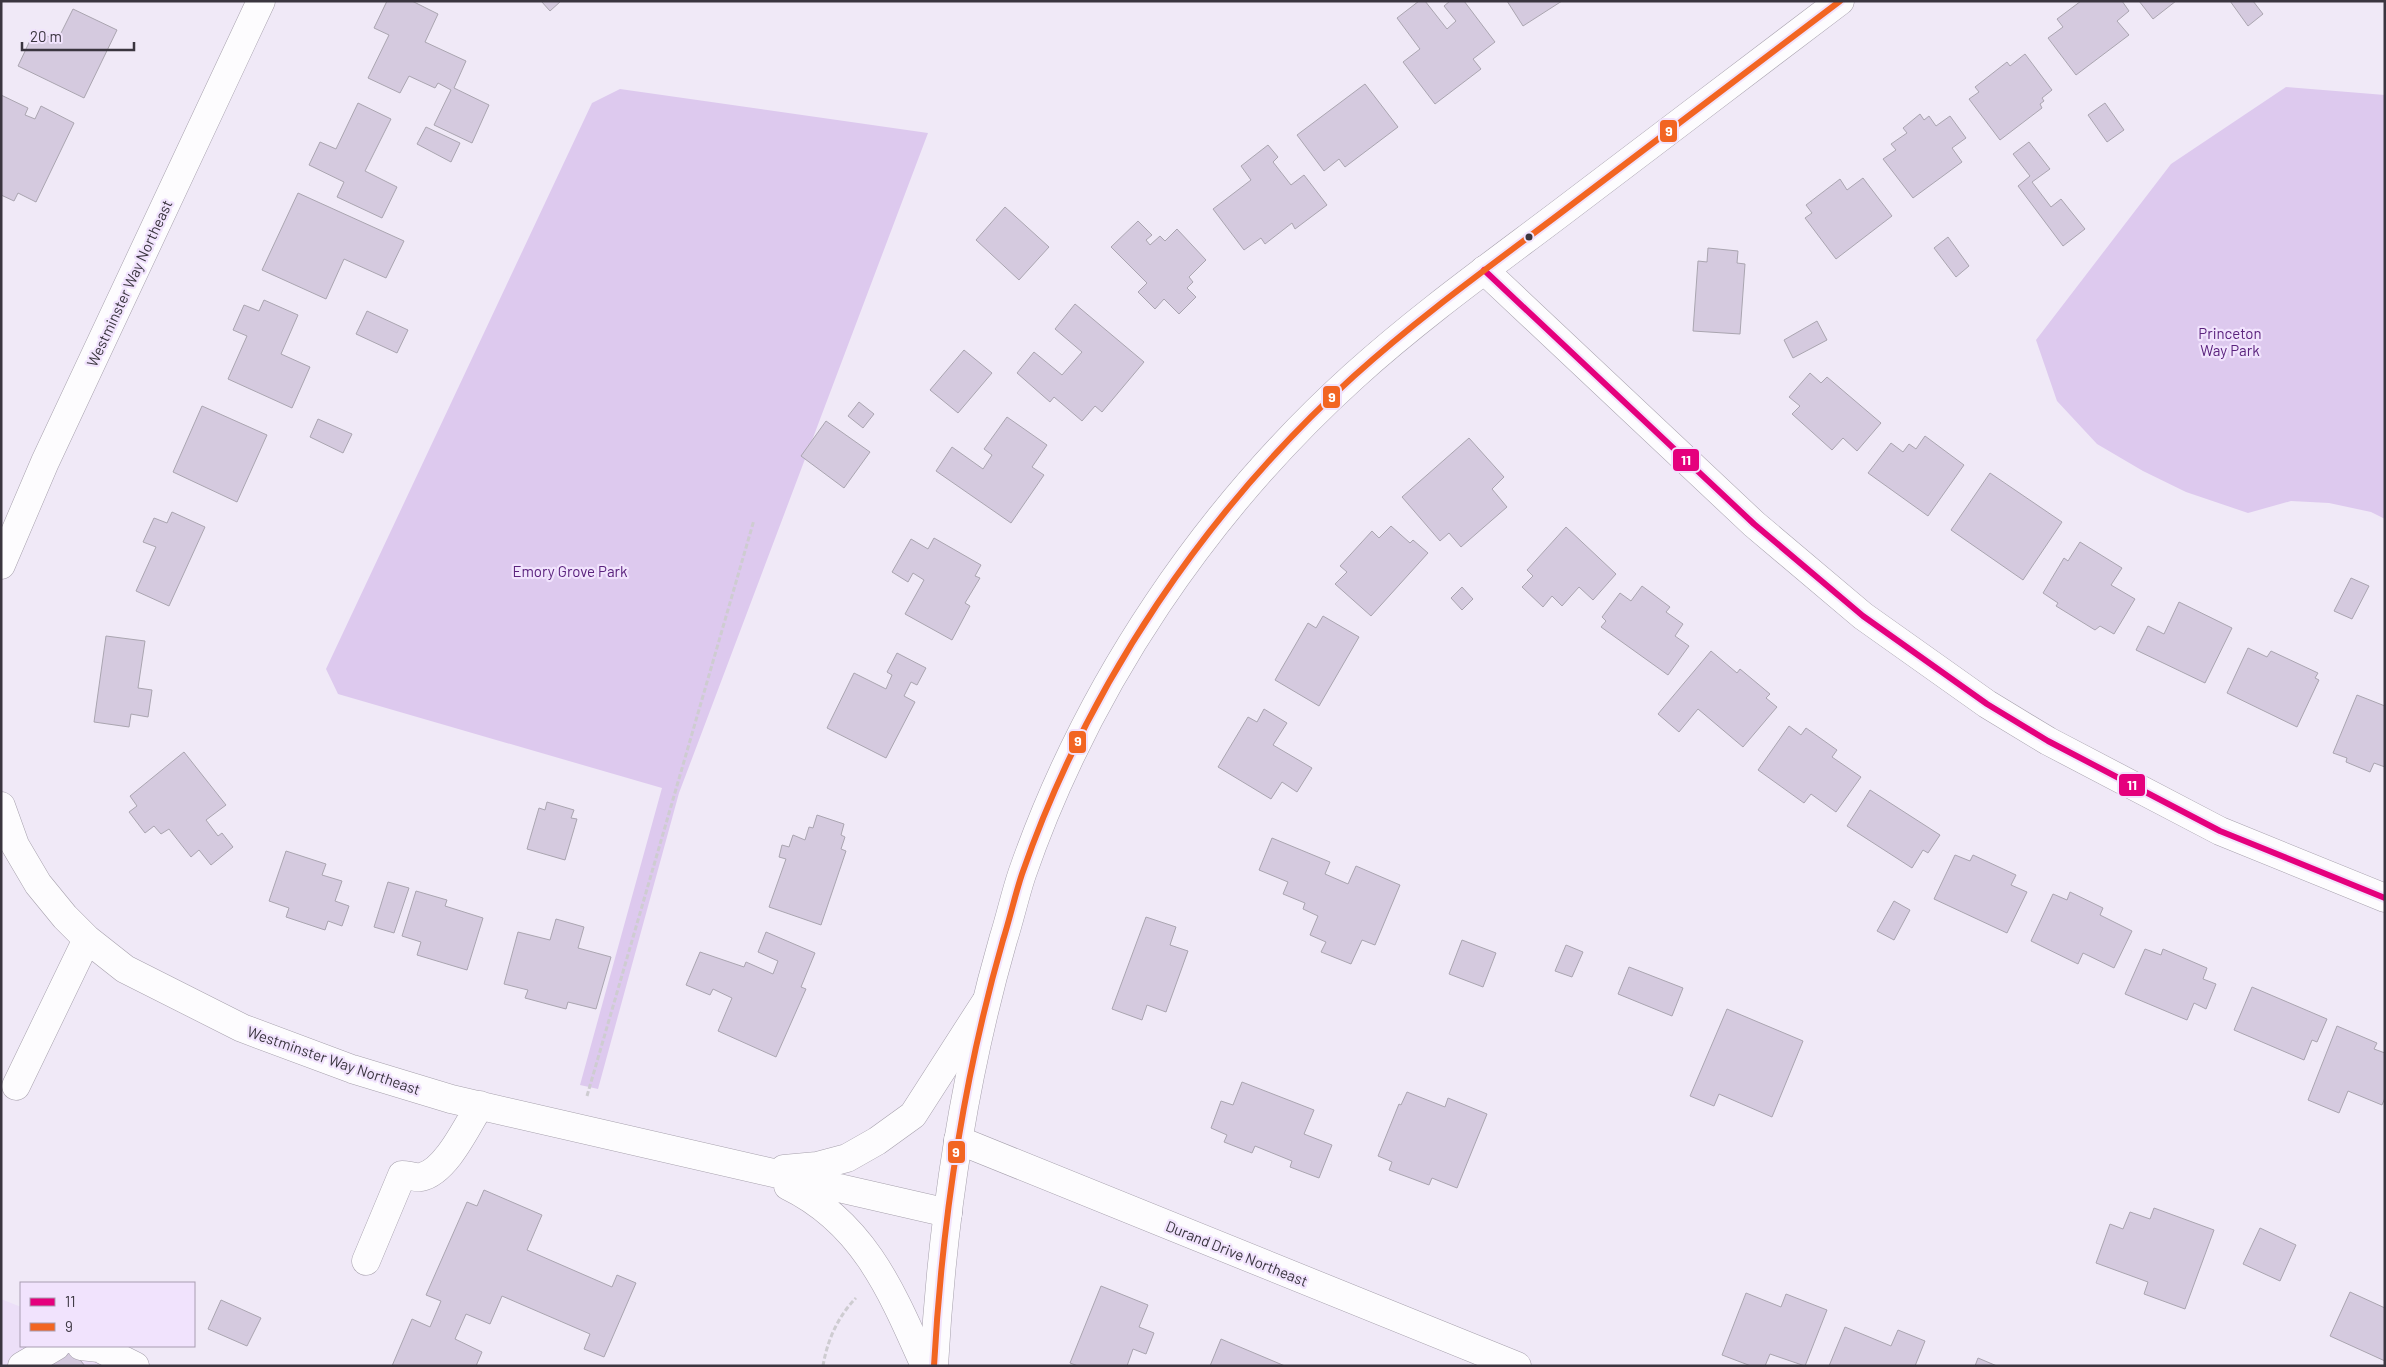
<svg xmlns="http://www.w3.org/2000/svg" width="2386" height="1367" font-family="Barlow,sans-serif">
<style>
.built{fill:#ecdff8}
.green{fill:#ddc9ee}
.building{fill:#d5cadf;stroke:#aaa5b0}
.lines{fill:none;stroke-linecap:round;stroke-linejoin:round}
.minor-casing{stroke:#a6a0ac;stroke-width:29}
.major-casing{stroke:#a6a0ac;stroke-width:29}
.path{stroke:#ceccd1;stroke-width:3;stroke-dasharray:5 2.5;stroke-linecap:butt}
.minor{stroke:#fdfcfe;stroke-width:28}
.major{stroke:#fdfcfe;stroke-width:28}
.bus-1-casing{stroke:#f1e3fd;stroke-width:10}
.bus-2-casing{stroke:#f1e3fd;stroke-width:10}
.bus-1{stroke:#e5007d;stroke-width:6}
.bus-2{stroke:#f26522;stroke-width:6}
.bus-dot{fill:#3a353f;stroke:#f1e3fd;stroke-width:2}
.labels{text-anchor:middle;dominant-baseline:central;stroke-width:4.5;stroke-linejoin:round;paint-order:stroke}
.street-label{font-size:15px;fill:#3a353f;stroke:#f1e3fd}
.park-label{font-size:15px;fill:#5a227d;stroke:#f1e3fd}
.line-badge{stroke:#f1e3fd;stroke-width:2}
.badge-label{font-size:14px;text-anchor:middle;font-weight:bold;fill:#fff}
</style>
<rect width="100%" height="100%" fill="#f0e9f7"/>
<!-- built -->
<path class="built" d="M 1,1299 L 21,1307 L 21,1346 L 120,1346 L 151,1366 L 1,1366 Z"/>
<!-- green -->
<path class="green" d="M 2286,87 L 2385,95 L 2385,519 L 2371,512 L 2329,503 L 2291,501 L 2248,513 L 2186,492 L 2143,471 L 2097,444 L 2057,401 L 2036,340 L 2171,164 Z
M 620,89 L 928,133 L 679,793 L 598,1089 L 580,1085 L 662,788 L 338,694 L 326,669 L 592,103 Z"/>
<!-- building -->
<path class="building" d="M 387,1 L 412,1 L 438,14 L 425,42 L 466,61 L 454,88 L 489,105 L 472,143 L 434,125 L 451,90 L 438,83 L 435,88 L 409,76 L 400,93 L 368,78 L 389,35 L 374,28 Z
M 541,1 L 561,1 L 550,11 Z
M 1419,1 L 1425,1 L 1447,29 L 1456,21 L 1444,6 L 1450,1 L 1464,1 L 1495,42 L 1473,59 L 1481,69 L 1435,104 L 1403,62 L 1420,49 L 1397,18 Z
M 1507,1 L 1562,1 L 1523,26 Z
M 2081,1 L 2122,1 L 2129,11 L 2117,21 L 2129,35 L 2076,75 L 2048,38 L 2063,27 L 2057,19 Z
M 2139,1 L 2176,1 L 2153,19 Z
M 2230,1 L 2253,1 L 2263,14 L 2248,26 Z
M 73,9 L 117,30 L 84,98 L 18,66 L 35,30 L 57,41 Z
M 2025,54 L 2052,90 L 2042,98 L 2044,101 L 2040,104 L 2042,108 L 2000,140 L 1969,99 L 1979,92 L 1975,87 L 2007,62 L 2010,66 Z
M 1365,84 L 1398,127 L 1345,167 L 1339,159 L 1324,171 L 1297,135 Z
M 1,95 L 28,108 L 25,115 L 35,119 L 41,106 L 74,123 L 36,202 L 18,193 L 14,201 L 1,195 Z
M 358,103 L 391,119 L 365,171 L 397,187 L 382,218 L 337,197 L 344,182 L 309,165 L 320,142 L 336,149 Z
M 2105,103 L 2124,130 L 2107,142 L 2088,115 Z
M 1920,114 L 1924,120 L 1929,116 L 1936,126 L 1950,116 L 1966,138 L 1952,148 L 1962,162 L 1913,198 L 1883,159 L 1896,150 L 1891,144 L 1907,133 L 1903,128 Z
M 426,127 L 460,143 L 451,162 L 417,144 Z
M 2029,142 L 2050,169 L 2032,182 L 2051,207 L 2061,199 L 2085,229 L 2063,246 L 2018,186 L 2030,176 L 2013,154 Z
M 1268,145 L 1278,157 L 1273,162 L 1291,185 L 1304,175 L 1327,205 L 1295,229 L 1292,223 L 1265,244 L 1261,238 L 1244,250 L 1213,209 L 1251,180 L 1241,166 Z
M 1863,178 L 1892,216 L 1836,259 L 1805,218 L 1812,213 L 1806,205 L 1840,179 L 1847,190 Z
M 298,193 L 404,241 L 386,278 L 344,259 L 326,299 L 262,270 Z
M 1005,207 L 1049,247 L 1019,280 L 976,240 Z
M 1138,221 L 1152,235 L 1146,240 L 1150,245 L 1160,236 L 1165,241 L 1177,229 L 1206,260 L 1189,277 L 1193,282 L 1187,288 L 1196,297 L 1179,314 L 1164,299 L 1155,309 L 1138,292 L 1147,283 L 1111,247 Z
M 1948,237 L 1969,266 L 1956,277 L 1934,248 Z
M 1708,248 L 1738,251 L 1737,263 L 1745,264 L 1740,334 L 1693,331 L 1698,261 L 1707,262 Z
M 264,300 L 298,315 L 281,354 L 310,367 L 292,408 L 228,379 L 247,336 L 233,330 L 244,305 L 259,311 Z
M 1075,304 L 1144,362 L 1102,412 L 1095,406 L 1082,421 L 1054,397 L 1050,402 L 1017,373 L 1034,352 L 1062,375 L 1082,352 L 1055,329 Z
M 367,311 L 408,330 L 397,353 L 356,334 Z
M 1817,321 L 1827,340 L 1793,358 L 1784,340 Z
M 964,350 L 992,373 L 958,413 L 930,390 Z
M 1810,373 L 1821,383 L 1827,377 L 1881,423 L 1857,451 L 1843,438 L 1832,450 L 1792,414 L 1800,406 L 1789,397 Z
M 859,402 L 874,414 L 863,428 L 848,416 Z
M 202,406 L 267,435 L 237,502 L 173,472 Z
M 1007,417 L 1047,445 L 1032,467 L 1044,475 L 1011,523 L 936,471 L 952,447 L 983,469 L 992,455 L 984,449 Z
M 318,419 L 352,434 L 343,453 L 310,437 Z
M 826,421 L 870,452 L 844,488 L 801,456 Z
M 1925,436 L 1964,465 L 1928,516 L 1868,473 L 1891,443 L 1903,452 L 1909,444 L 1916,449 Z
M 1469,438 L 1504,477 L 1492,489 L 1507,507 L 1461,547 L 1449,533 L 1440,541 L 1402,497 Z
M 1990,473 L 2062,522 L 2023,580 L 1951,530 Z
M 172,512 L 205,527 L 169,606 L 136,591 L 156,547 L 143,542 L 154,518 L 167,523 Z
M 1391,526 L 1410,543 L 1413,540 L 1428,553 L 1371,616 L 1335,584 L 1347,572 L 1340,566 L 1372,531 L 1379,538 Z
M 1566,527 L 1616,574 L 1593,600 L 1579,587 L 1562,606 L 1552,596 L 1543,607 L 1522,587 L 1533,576 L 1527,570 Z
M 934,538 L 981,565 L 975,576 L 980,578 L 965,603 L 970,606 L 952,640 L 905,614 L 924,580 L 913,573 L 908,582 L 892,572 L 911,539 L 928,549 Z
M 2080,542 L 2122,568 L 2111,585 L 2135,599 L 2114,634 L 2100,626 L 2095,630 L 2056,606 L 2058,603 L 2043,593 L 2064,558 L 2068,561 Z
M 2351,578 L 2369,586 L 2352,619 L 2334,611 Z
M 1642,586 L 1670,607 L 1666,612 L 1683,624 L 1675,636 L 1689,646 L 1668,675 L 1601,627 L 1606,621 L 1602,617 L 1620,593 L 1631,601 Z
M 1462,587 L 1473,599 L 1462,610 L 1451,598 Z
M 2179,602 L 2232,628 L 2205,683 L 2136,650 L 2148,626 L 2164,634 Z
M 1323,616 L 1359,637 L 1319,706 L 1275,680 L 1308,623 L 1316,628 Z
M 106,636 L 145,641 L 138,688 L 152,690 L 148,717 L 131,714 L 129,727 L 94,722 Z
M 2248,648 L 2267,657 L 2271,651 L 2318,673 L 2315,678 L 2319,680 L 2297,727 L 2227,693 Z
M 1711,651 L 1737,673 L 1740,669 L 1770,694 L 1766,698 L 1777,707 L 1743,747 L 1698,709 L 1679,732 L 1658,714 Z
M 897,653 L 926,668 L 917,685 L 911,682 L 904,696 L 915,702 L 886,758 L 827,728 L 854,673 L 886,689 L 892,675 L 887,672 Z
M 2357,695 L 2385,706 L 2385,767 L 2374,763 L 2370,772 L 2346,762 L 2347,758 L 2333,753 Z
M 1264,709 L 1287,723 L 1273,745 L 1312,768 L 1297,792 L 1282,782 L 1271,799 L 1218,767 L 1248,717 L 1257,722 Z
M 1789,726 L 1801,735 L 1806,728 L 1837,750 L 1832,757 L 1861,777 L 1836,812 L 1811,794 L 1804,803 L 1758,770 Z
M 184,752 L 226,805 L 206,820 L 218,836 L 222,833 L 233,847 L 211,865 L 199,850 L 191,857 L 169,829 L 161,834 L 154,826 L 145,833 L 129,812 L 137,806 L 130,796 Z
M 1870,790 L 1940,835 L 1928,853 L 1923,850 L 1912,868 L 1847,826 Z
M 547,802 L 574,810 L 571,818 L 577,819 L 565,860 L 527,849 L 539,808 L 545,810 Z
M 817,815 L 844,824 L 841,835 L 845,837 L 841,849 L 846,851 L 821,925 L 769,907 L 786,859 L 779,857 L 782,845 L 789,847 L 793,835 L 805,840 L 809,827 L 813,828 Z
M 1272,838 L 1330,862 L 1325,874 L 1348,884 L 1356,866 L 1400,885 L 1375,945 L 1362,940 L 1351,964 L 1321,952 L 1326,942 L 1310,935 L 1318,916 L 1303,909 L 1305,903 L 1283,894 L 1288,882 L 1259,870 Z
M 286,851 L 326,864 L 322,875 L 342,881 L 335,901 L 349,906 L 342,926 L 328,921 L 325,930 L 286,917 L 289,908 L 269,901 Z
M 1955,855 L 1970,861 L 1973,855 L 2016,875 L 2011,885 L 2027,892 L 2007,933 L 1934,899 Z
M 388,882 L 409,888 L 394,933 L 374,927 Z
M 416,891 L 447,900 L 445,906 L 483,918 L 467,970 L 417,955 L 421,942 L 402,936 Z
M 2070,892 L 2103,908 L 2100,915 L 2132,931 L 2114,968 L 2083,953 L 2078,964 L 2031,941 L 2053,894 L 2067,900 Z
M 1894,901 L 1910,910 L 1894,940 L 1877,931 Z
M 1146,917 L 1176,927 L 1170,945 L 1188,951 L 1166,1012 L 1147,1005 L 1142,1020 L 1112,1009 Z
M 556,919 L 584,927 L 578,948 L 611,957 L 596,1009 L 568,1002 L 566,1009 L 525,998 L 528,990 L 504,984 L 518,932 L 550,940 Z
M 766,932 L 815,953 L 801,987 L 806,989 L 776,1057 L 718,1031 L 732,998 L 713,989 L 710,995 L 686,985 L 700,952 L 744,967 L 746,962 L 773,974 L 778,961 L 758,952 Z
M 1462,940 L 1496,953 L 1483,987 L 1449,974 Z
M 1566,945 L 1583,952 L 1572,977 L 1555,971 Z
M 2145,949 L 2161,955 L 2163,949 L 2207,968 L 2203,979 L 2216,984 L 2206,1009 L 2194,1003 L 2187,1020 L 2125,994 Z
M 1629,967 L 1683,988 L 1672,1016 L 1618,994 Z
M 2252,987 L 2327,1019 L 2317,1042 L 2312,1040 L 2304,1060 L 2234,1030 Z
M 1727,1009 L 1803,1041 L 1772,1117 L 1719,1094 L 1714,1106 L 1690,1096 Z
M 2337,1026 L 2377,1043 L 2374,1049 L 2385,1053 L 2385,1098 L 2382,1105 L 2348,1091 L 2339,1113 L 2308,1100 Z
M 1242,1082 L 1314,1110 L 1304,1134 L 1332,1145 L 1319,1178 L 1290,1167 L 1292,1161 L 1255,1146 L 1252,1153 L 1224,1142 L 1227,1135 L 1211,1128 L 1221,1101 L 1233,1105 Z
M 1407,1092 L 1445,1107 L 1448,1098 L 1487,1114 L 1457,1188 L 1432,1178 L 1429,1185 L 1389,1170 L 1392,1162 L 1378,1156 L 1399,1104 L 1401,1105 Z
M 484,1190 L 542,1215 L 527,1250 L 612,1287 L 617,1275 L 636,1283 L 604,1357 L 584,1349 L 590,1334 L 502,1296 L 490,1324 L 466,1314 L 455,1339 L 482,1352 L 476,1366 L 392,1366 L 412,1319 L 430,1327 L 441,1301 L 426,1295 L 467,1202 L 477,1206 Z
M 2154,1208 L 2214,1230 L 2185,1309 L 2144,1294 L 2148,1282 L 2096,1263 L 2110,1224 L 2123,1229 L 2130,1212 L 2150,1219 Z
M 2260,1228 L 2296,1245 L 2280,1281 L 2243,1264 Z
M 1101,1286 L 1148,1305 L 1139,1327 L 1154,1333 L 1146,1354 L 1133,1349 L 1127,1366 L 1078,1366 L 1070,1363 Z
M 2350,1292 L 2385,1308 L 2385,1361 L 2330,1336 Z
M 1746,1293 L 1781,1307 L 1786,1294 L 1827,1310 L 1805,1366 L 1770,1354 L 1765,1366 L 1751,1366 L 1722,1355 Z
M 221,1300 L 261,1318 L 247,1346 L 208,1329 Z
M 1845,1327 L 1891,1346 L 1898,1330 L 1925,1341 L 1915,1366 L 1829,1366 Z
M 1221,1339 L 1285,1366 L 1210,1366 Z
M 72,1350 L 85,1366 L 46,1366 L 53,1361 L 54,1363 Z
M 1978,1358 L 1997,1366 L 1975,1366 Z"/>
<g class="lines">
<!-- minor casing -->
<g class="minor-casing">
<path id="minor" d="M 1484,270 L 1754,524 L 1863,616 L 1987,704 L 2048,741 L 2220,831 L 2385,898
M 1,565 L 45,462 L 261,1
M 1,806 L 15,845 L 38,884 L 65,917 L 87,939 L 125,969 L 242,1028 L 352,1069 L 451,1099 L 948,1213
M 16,1086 L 87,939
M 958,1140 L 1517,1366
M 784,1169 L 817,1166 L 847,1158 L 877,1141 L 913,1115 L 985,1003
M 788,1186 C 864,1223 892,1292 925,1366
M 366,1261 L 402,1175 C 408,1175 416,1178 421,1177 C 446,1172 467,1126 480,1105
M 81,1346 L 99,1348 L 135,1366
M 22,1366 L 56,1346"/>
</g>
<!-- major casing -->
<g class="major-casing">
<path id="major" d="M 934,1366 C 942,1222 963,1079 1003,940 C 1010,918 1015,895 1022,874 C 1088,684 1206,510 1354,376 C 1418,318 1489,267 1558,215 C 1652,144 1746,72 1840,1"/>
</g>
<!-- path -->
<path class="path" d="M 587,1096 L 754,520
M 823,1366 C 827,1341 838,1316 856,1298"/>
<!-- minor -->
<use href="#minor" class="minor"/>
<!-- major -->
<use href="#major" class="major"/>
<!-- bus-1 casing -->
<g class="bus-1-casing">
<path id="bus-1" d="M 1484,270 L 1754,524 L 1863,616 L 1987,704 L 2048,741 L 2220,831 L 2385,898"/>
</g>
<!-- bus-2 casing -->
<g class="bus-2-casing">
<path id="bus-2" d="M 934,1366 C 942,1222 963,1079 1003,940 C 1010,918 1015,895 1022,874 C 1088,684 1206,510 1354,376 C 1418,318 1489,267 1558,215 C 1652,144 1746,72 1840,1"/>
</g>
<!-- bus-1 -->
<use href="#bus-1" class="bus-1"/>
<!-- bus-2 -->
<use href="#bus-2" class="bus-2"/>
</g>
<!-- markers -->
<circle class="bus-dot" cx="1529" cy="237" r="4.5"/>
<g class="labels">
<!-- street labels -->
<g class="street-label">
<text transform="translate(129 283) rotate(-65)">Westminster Way Northeast</text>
<text transform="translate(334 1060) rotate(19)">Westminster Way Northeast</text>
<text transform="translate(1237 1253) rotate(22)">Durand Drive Northeast</text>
</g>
<!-- park labels -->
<g class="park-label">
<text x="2230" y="333">Princeton<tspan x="2230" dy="17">Way Park</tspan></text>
<text x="570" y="571">Emory Grove Park</text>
</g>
</g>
<g class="line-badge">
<rect x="1659" y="119" width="19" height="24" rx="5" fill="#f26522"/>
<rect x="1322" y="385" width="19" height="24" rx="5" fill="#f26522"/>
<rect x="1672" y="448" width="28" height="24" rx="5" fill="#e5007d"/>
<rect x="1068" y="730" width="19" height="24" rx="5" fill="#f26522"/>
<rect x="2118" y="773" width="28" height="24" rx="5" fill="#e5007d"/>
<rect x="947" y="1140" width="19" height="24" rx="5" fill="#f26522"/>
</g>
<g class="badge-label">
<text x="1669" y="136">9</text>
<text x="1332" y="402">9</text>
<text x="1686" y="465">11</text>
<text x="1078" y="746">9</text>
<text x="2132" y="790">11</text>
<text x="956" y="1157">9</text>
</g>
<!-- border -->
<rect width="2386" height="1367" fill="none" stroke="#3a353f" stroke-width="5"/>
<!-- legend -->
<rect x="20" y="1282" width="175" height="65" fill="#f1e3fd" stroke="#a89db1"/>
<rect x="30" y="1298" width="25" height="8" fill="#e5007d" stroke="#a89db1"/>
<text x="65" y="1307" font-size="15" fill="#3a353f">11</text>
<rect x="30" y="1323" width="25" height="8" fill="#f26522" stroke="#a89db1"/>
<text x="65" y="1332" font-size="15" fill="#3a353f">9</text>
<!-- scale -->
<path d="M22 42v8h112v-8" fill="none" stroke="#3a353f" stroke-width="2.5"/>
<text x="30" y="42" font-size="15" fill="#3a353f" stroke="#f1e3fd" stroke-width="4" paint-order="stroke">20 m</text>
</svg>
